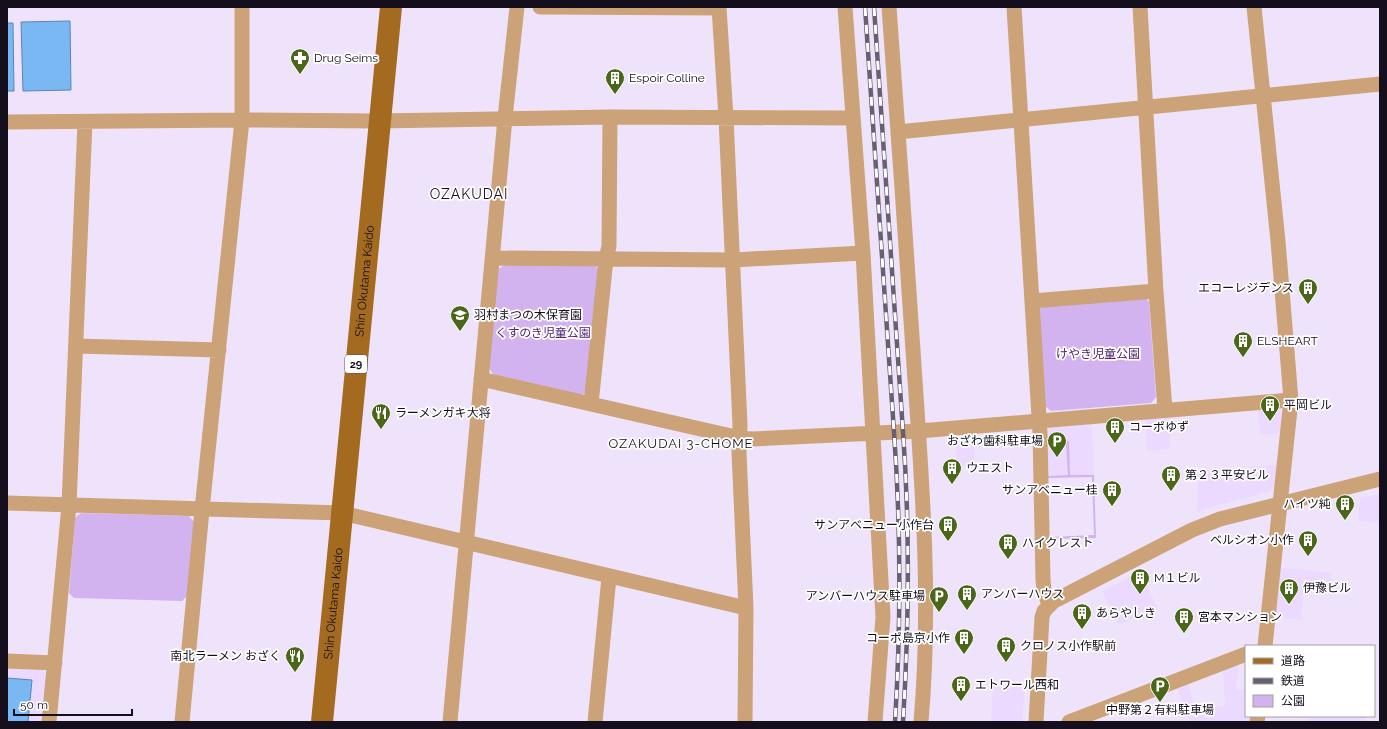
<svg xmlns="http://www.w3.org/2000/svg" width="1387" height="729" font-family="Raleway,'Noto Sans JP',sans-serif">
<style>
.built{fill:#ebd9ff}
.green{fill:#d2b3f0}
.water{fill:#79b8f2;stroke:#5b85b2}
.lines{fill:none;stroke-linecap:round;stroke-linejoin:round}
.minor{stroke:#cca378;stroke-width:15}
.primary{stroke:#a46a20;stroke-width:22}
.rail-casing{stroke:#685f71;stroke-width:4.5}
.rail{stroke:#fff;stroke-width:3;stroke-dasharray:9;stroke-linecap:butt}
.labels{text-anchor:middle;dominant-baseline:central;stroke-width:3.5;stroke-linejoin:round;paint-order:stroke}
.shield{fill:#fff;stroke:#5b5660;stroke-width:1}
.shield-label{font-size:11px;font-weight:bold;fill:#150e1c}
.poi-label{font-size:12px;fill:#150e1c;stroke:#fff;text-anchor:start}
.street-label{font-size:12px;fill:#150e1c;stroke:#fff}
.park-label{font-size:12px;fill:#522375;stroke:#fff}
.neighbourhood-label{font-size:13px;letter-spacing:1px;fill:#150e1c;stroke:#fff}
.quarter-label{font-size:14px;letter-spacing:1px;fill:#150e1c;stroke:#fff}
</style>
<rect width="100%" height="100%" fill="#efe3fb"/>
<!-- built -->
<path class="built" d="M 1278,407 L 1283,412 L 1281,433 L 1260,435 L 1258,408 Z
M 1170,416 L 1170,449 L 1147,451 L 1146,418 Z
M 1092,422 L 1094,475 L 1048,476 L 1047,431 L 1052,425 Z
M 973,432 L 975,465 L 957,466 L 954,434 Z
M 1277,465 L 1275,486 L 1271,491 L 1221,504 L 1197,512 L 1198,471 Z
M 1379,494 L 1380,495 L 1380,524 L 1358,521 L 1360,498 Z
M 1281,568 L 1332,573 L 1330,594 L 1304,592 L 1301,620 L 1275,617 Z
M 1140,572 L 1157,607 L 1119,625 L 1102,591 Z
M 1238,664 L 1236,689 L 1246,690 L 1246,716 L 1251,716 L 1251,722 L 1190,722 L 1177,688 L 1188,683 L 1196,712 L 1225,706 L 1223,670 Z
M 7,668 L 42,670 L 46,675 L 42,722 L 7,722 Z
M 993,684 L 1025,686 L 1022,721 L 1021,722 L 991,722 Z
M 1308,716 L 1366,716 L 1366,722 L 1307,722 Z"/>
<!-- green -->
<path class="green" d="M 505,265 L 596,266 L 600,271 L 589,390 L 582,395 L 494,375 L 488,367 L 498,269 Z
M 1144,296 L 1149,302 L 1156,397 L 1151,403 L 1051,411 L 1045,406 L 1039,310 L 1044,304 Z
M 1066,441 L 1069,441 L 1070,475 L 1094,475 L 1096,538 L 1049,539 L 1049,537 L 1094,535 L 1092,477 L 1048,478 L 1048,476 L 1068,475 Z
M 81,513 L 189,516 L 194,522 L 187,596 L 182,601 L 74,598 L 69,593 L 75,518 Z"/>
<!-- water -->
<path class="water" d="M 70,21 L 71,90 L 23,91 L 21,22 Z
M 7,23 L 13,23 L 14,91 L 7,91 Z
M 7,678 L 32,680 L 28,722 L 7,722 Z"/>
<g class="lines">
<!-- minor -->
<path class="minor" d="M 540,7 L 719,8
M 719,7 L 726,118 L 740,425 L 739,453 L 746,608 L 745,722
M 845,7 L 863,253 L 883,617 L 875,722
M 889,7 C 898,131 907,256 915,380 C 923,495 931,607 921,722
M 1014,7 L 1040,433 L 1043,580 L 1044,590 L 1049,605
M 1140,7 L 1156,291 L 1165,410
M 1254,7 L 1278,241 L 1291,400 L 1265,646
M 7,122 L 242,120 L 379,121 L 610,117 L 853,118
M 898,132 L 1380,84
M 493,258 L 733,260 L 863,253
M 1032,301 L 1156,291
M 76,346 L 219,350
M 481,379 L 740,438 L 752,439 L 919,431 L 1291,400
M 591,404 L 606,259 L 609,246 L 610,117
M 7,503 L 342,513 L 746,608
M 7,661 L 55,663
M 49,722 L 69,505 L 85,122
M 182,722 L 202,510 L 242,120 L 242,7
M 450,722 L 505,118 L 517,7
M 595,722 L 609,577
M 1036,722 L 1042,617 L 1044,611 L 1054,601 L 1192,530 L 1220,519 L 1380,479
M 1069,722 L 1246,654
M 1257,722 L 1258,716"/>
<!-- primary -->
<path class="primary" id="s1" d="M 322,722 L 391,7"/>
<!-- rail casing -->
<g class="rail-casing">
<path id="rail" d="M 865,7 L 894,432 C 901,529 901,625 895,722
M 874,7 L 903,432 C 910,528 909,625 903,722"/>
</g>
<!-- rail -->
<use href="#rail" class="rail"/>
</g>
<!-- icons -->
<defs>
<g id="pharmacy-pin" transform="scale(1)"><path d="M0 17L-7.5 6A9.5 9.5 0 1 1 7.5 6Z" fill="#4a6618" stroke="#fff"/><path d="M-2-6h4v4h4v4h-4v4h-4v-4h-4v-4h4Z" fill="#fff"/></g>
<g id="building-pin" transform="scale(1)"><path d="M0 17L-7.5 6A9.5 9.5 0 1 1 7.5 6Z" fill="#4a6618" stroke="#fff"/><path d="M-4-6H4V6H1V3H-1V6H-4ZM-2.5-4.3h1.7v1.8h-1.7ZM.8-4.3h1.7v1.8H.8ZM-2.5-1h1.7V.8h-1.7ZM.8-1h1.7V.8H.8Z" fill="#fff"/></g>
<g id="school-pin" transform="scale(1)"><path d="M0 17L-7.5 6A9.5 9.5 0 1 1 7.5 6Z" fill="#4a6618" stroke="#fff"/><path d="M0-5L7-2L0 1L-7-2ZM-4 1L0 2.5L4 1V4Q0 6-4 4Z" fill="#fff"/></g>
<g id="restaurant-pin" transform="scale(1)"><path d="M0 17L-7.5 6A9.5 9.5 0 1 1 7.5 6Z" fill="#4a6618" stroke="#fff"/><path d="M-5-6h1v4h1v-4h1v4h1v-4h1v5L-1.5 .5V6h-2V.5L-5-1ZM5-6V6H3V1.5H1.5Q1.5-4 5-6Z" fill="#fff"/></g>
<g id="parking-pin" transform="scale(1)"><path d="M0 17L-7.5 6A9.5 9.5 0 1 1 7.5 6Z" fill="#4a6618" stroke="#fff"/><path d="M-3.5-5.5H1a3.5 3.5 0 0 1 0 7H-1V5.5H-3.5ZM-1-3.4V-.6H.8a1.4 1.4 0 0 0 0-2.8Z" fill="#fff"/></g>
</defs>
<g fill-rule="evenodd">
<use href="#pharmacy-pin" x="300" y="58"/>
<use href="#building-pin" x="615" y="78"/>
<use href="#building-pin" x="1308" y="288"/>
<use href="#school-pin" x="460" y="315"/>
<use href="#building-pin" x="1243" y="341"/>
<use href="#building-pin" x="1270" y="405"/>
<use href="#restaurant-pin" x="381" y="413"/>
<use href="#building-pin" x="1115" y="427"/>
<use href="#parking-pin" x="1057" y="441"/>
<use href="#building-pin" x="952" y="468"/>
<use href="#building-pin" x="1171" y="475"/>
<use href="#building-pin" x="1112" y="490"/>
<use href="#building-pin" x="1345" y="504"/>
<use href="#building-pin" x="948" y="525"/>
<use href="#building-pin" x="1308" y="540"/>
<use href="#building-pin" x="1008" y="543"/>
<use href="#building-pin" x="1140" y="578"/>
<use href="#building-pin" x="1289" y="588"/>
<use href="#building-pin" x="967" y="594"/>
<use href="#parking-pin" x="939" y="596"/>
<use href="#building-pin" x="1082" y="613"/>
<use href="#building-pin" x="1184" y="617"/>
<use href="#building-pin" x="964" y="638"/>
<use href="#building-pin" x="1006" y="646"/>
<use href="#restaurant-pin" x="295" y="656"/>
<use href="#building-pin" x="961" y="685"/>
<use href="#parking-pin" x="1160" y="686"/>
</g>
<g class="labels">
<!-- shield labels -->
<rect class="shield" x="345" y="355" width="22" height="18" rx="3"/>
<g class="shield-label">
<text x="356" y="364">29</text>
</g>
<!-- poi labels -->
<g class="poi-label">
<text x="314" y="58">Drug Seims</text>
<text x="629" y="78">Espoir Colline</text>
<text x="1294" y="288" text-anchor="end">エコーレジデンス</text>
<text x="474" y="315">羽村まつの木保育園</text>
<text x="1257" y="341">ELSHEART</text>
<text x="1284" y="405">平岡ビル</text>
<text x="395" y="413">ラーメンガキ大将</text>
<text x="1129" y="427">コーポゆず</text>
<text x="1043" y="441" text-anchor="end">おざわ歯科駐車場</text>
<text x="966" y="468">ウエスト</text>
<text x="1185" y="475">第２３平安ビル</text>
<text x="1098" y="490" text-anchor="end">サンアベニュー桂</text>
<text x="1331" y="504" text-anchor="end">ハイツ純</text>
<text x="934" y="525" text-anchor="end">サンアベニュー小作台</text>
<text x="1294" y="540" text-anchor="end">ベルシオン小作</text>
<text x="1022" y="543">ハイクレスト</text>
<text x="1154" y="578">M１ビル</text>
<text x="1303" y="588">伊豫ビル</text>
<text x="981" y="594">アンバーハウス</text>
<text x="925" y="596" text-anchor="end">アンバーハウス駐車場</text>
<text x="1096" y="613">あらやしき</text>
<text x="1198" y="617">宮本マンション</text>
<text x="950" y="638" text-anchor="end">コーポ島京小作</text>
<text x="1020" y="646">クロノス小作駅前</text>
<text x="281" y="656" text-anchor="end">南北ラーメン おざく</text>
<text x="975" y="685">エトワール西和</text>
<text x="1160" y="710" text-anchor="middle">中野第２有料駐車場</text>
</g>
<!-- street labels -->
<g class="street-label">
<text stroke="none"><textPath href="#s1" startOffset="443">Shin Okutama Kaido</textPath></text>
<text stroke="none"><textPath href="#s1" startOffset="119">Shin Okutama Kaido</textPath></text>
</g>
<!-- park labels -->
<g class="park-label">
<text x="543" y="333">くすのき児童公園</text>
<text x="1098" y="354">けやき児童公園</text>
</g>
<!-- neighbourhood labels -->
<g class="neighbourhood-label">
<text x="681" y="443">OZAKUDAI 3-CHOME</text>
</g>
<!-- quarter labels -->
<g class="quarter-label">
<text x="469" y="194">OZAKUDAI</text>
</g>
</g>
<!-- border -->
<rect width="1387" height="729" fill="none" stroke="#150e1c" stroke-width="16"/>
<!-- legend -->
<rect x="1245" y="645" width="130" height="72" fill="#ffffff" stroke="#a19fa4"/>
<rect x="1253" y="658" width="20" height="6" fill="#a46a20" stroke="#a19fa4"/>
<text x="1281" y="665" font-size="12" fill="#150e1c">道路</text>
<rect x="1253" y="678" width="20" height="6" fill="#685f71" stroke="#a19fa4"/>
<text x="1281" y="685" font-size="12" fill="#150e1c">鉄道</text>
<rect x="1253" y="695" width="20" height="12" fill="#d2b3f0" stroke="#a19fa4"/>
<text x="1281" y="705" font-size="12" fill="#150e1c">公園</text>
<!-- scale -->
<path d="M14 709v6h118v-6" fill="none" stroke="#150e1c" stroke-width="2"/>
<text x="20" y="709" font-size="12" fill="#150e1c" stroke="#ffffff" stroke-width="3" paint-order="stroke">50 m</text>
</svg>
